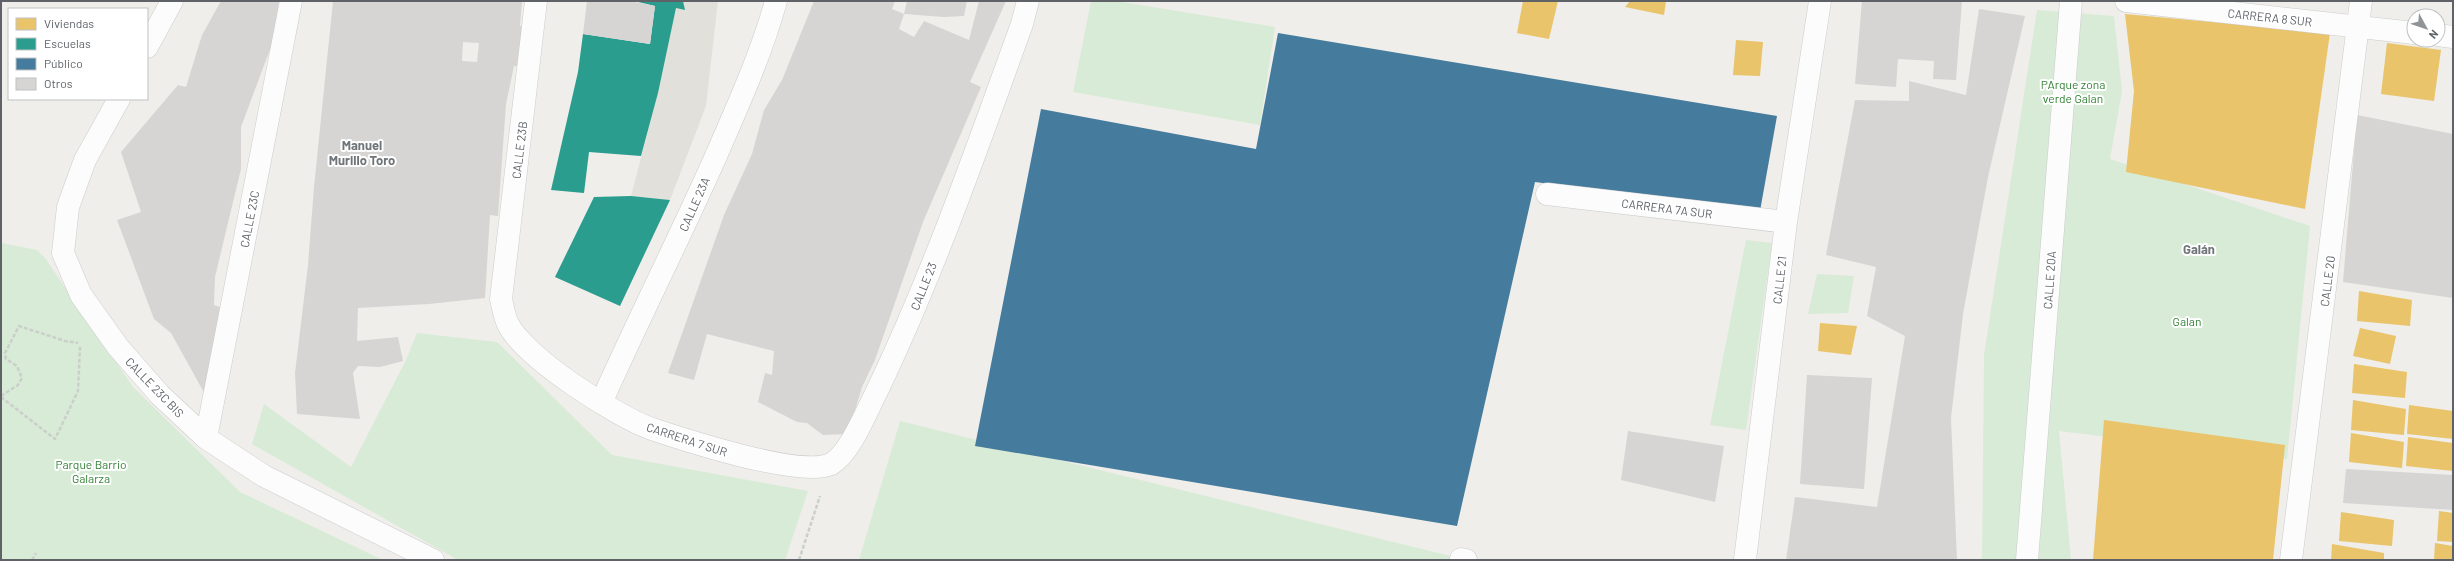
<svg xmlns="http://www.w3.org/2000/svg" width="2454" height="561" font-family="Barlow,sans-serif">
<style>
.education{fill:#e2e0da}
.green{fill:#d8ebd6}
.homes{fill:#e9c46a}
.schools{fill:#2a9d8f}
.public{fill:#457b9d}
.building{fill:#d6d5d3;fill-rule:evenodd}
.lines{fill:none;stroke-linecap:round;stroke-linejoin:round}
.street-casing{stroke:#cbcccc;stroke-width:23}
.path{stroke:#cacfcc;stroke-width:2.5;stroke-dasharray:4 2;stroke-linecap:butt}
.street{stroke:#fdfcfc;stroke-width:22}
.labels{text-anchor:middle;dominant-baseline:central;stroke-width:4;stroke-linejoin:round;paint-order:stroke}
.street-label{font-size:12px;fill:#5f6368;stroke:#fff}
.park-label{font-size:12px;fill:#348238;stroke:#fff}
.neighbourhood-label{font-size:13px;font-weight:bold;fill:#70757a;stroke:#fff}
</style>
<rect width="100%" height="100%" fill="#efeeea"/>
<!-- education -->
<path class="education" d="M 683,1 L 718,1 L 706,106 L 670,200 L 631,196 L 658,93 L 676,8 L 684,9 Z"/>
<!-- green -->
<path class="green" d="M 1091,1 L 1116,1 L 1275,27 L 1260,125 L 1073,92 Z
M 2037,10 L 2114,16 L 2122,91 L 2110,159 L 2310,226 L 2287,459 L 2059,431 L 2071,560 L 1982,560 L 1984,355 Z
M 1746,240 L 1772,243 L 1746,430 L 1710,425 Z
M 1,243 L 37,250 L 45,258 L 133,387 L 240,492 L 383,560 L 1,560 Z
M 1817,274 L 1854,276 L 1848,313 L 1808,314 Z
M 417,333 L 497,342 L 612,455 L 808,491 L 785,560 L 458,560 L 252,444 L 264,404 L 351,467 L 406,360 Z
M 900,421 L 1467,560 L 859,560 Z"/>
<!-- homes -->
<path class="homes" d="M 1523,1 L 1558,1 L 1549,39 L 1517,33 Z
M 1630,1 L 1666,1 L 1664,15 L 1625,7 Z
M 2125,14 L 2330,33 L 2305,209 L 2126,172 L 2134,91 Z
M 1736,40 L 1763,42 L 1760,76 L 1733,75 Z
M 2387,43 L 2441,50 L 2434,101 L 2381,94 Z
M 2359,291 L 2412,300 L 2410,326 L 2357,321 Z
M 1820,323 L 1857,326 L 1851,355 L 1818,351 Z
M 2360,328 L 2396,336 L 2390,364 L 2353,356 Z
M 2354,364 L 2407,372 L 2405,398 L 2352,393 Z
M 2353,400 L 2406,409 L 2404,435 L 2351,430 Z
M 2409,405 L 2453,411 L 2453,439 L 2407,434 Z
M 2104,420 L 2285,445 L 2273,560 L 2093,560 Z
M 2351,433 L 2404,442 L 2402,468 L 2349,462 Z
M 2408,437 L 2453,443 L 2453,471 L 2406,466 Z
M 2439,511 L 2453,513 L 2453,542 L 2437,541 Z
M 2341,512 L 2394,520 L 2392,546 L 2339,541 Z
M 2435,543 L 2453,546 L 2453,560 L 2434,560 Z
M 2332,544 L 2384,553 L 2384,560 L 2331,560 Z"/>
<!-- schools -->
<path class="schools" d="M 634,1 L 683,1 L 685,10 L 676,8 L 658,93 L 641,156 L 589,152 L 584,193 L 551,190 L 578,72 L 583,34 L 650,44 L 655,6 Z
M 631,196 L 670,200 L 620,306 L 555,277 L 594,197 Z"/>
<!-- public -->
<path class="public" d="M 1278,33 L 1777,116 L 1760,211 L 1535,182 L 1457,526 L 975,446 L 1041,109 L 1256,149 Z"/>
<!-- building -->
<path class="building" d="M 221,1 L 279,1 L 275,36 L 241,127 L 241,169 L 215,277 L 214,305 L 226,309 L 207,398 L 171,333 L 154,319 L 117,220 L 141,212 L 121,152 L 178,85 L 186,87 L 202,35 Z
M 333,1 L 522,1 L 520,26 L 527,27 L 524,67 L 514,66 L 506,104 L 498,216 L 490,215 L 485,298 L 429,304 L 358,308 L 357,341 L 398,337 L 403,361 L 380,367 L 358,366 L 353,373 L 360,419 L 297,414 L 295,373 L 308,265 L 314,187 ZM 463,42 L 479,43 L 477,62 L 462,61 Z
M 587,1 L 630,1 L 655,6 L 650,44 L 583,34 Z
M 814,1 L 895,1 L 892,9 L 904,14 L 899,29 L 914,37 L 924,21 L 969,40 L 979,1 L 1006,1 L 970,82 L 981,87 L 923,222 L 875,360 L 862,387 L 848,434 L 823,435 L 807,423 L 797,422 L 758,402 L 765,373 L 772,375 L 774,351 L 707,334 L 694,380 L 668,373 L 724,215 L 752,154 L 764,110 L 782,80 Z
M 907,1 L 967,1 L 964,16 L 944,17 L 904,14 Z
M 1862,1 L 1962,1 L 1956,80 L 1933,79 L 1934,61 L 1898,59 L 1896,87 L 1855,84 Z
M 1979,9 L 2025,16 L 1988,177 L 1963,314 L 1951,418 L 1957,560 L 1786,560 L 1795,497 L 1877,507 L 1905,336 L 1867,316 L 1876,267 L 1826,255 L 1855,100 L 1909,101 L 1909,81 L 1966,95 Z
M 2357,115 L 2453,134 L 2453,298 L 2343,282 Z
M 1807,375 L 1872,378 L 1864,489 L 1800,484 Z
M 1628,431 L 1724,446 L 1715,502 L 1621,480 Z
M 2346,469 L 2453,475 L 2453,510 L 2343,503 Z"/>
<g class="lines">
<!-- street casing -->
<g class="street-casing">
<path id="street" d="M 536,1 L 501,299 C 503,307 504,316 508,324 C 524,357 617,417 652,429 C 685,440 801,478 831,464 C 850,454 867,410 877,391 C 934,272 977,148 1022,24 L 1028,1
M 2126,1 L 2414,33
M 2438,35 L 2453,37
M 147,47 L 172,1
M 119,99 L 85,160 L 68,207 L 63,253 L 81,295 L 118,347 L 160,395 L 206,438 L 264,476 L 433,560
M 1547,194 L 1786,222
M 601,403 C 638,320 679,239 716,156 C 738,105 761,55 776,1
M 206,438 L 291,1
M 1461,559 L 1466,560
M 1745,560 L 1786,222 L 1820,1
M 2027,560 L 2071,1
M 2291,560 L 2361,1"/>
</g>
<!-- path -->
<path class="path" d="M 1,396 L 18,385 L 22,378 L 17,366 L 6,359 L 5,353 L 19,326 L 65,341 L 78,343
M 1,397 L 55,439 L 78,391 L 80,347
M 32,560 L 36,553
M 799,560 L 820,496"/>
<!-- street -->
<use href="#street" class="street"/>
</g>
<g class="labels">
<!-- street labels -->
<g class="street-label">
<text transform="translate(2270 17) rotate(6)">CARRERA 8 SUR</text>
<text transform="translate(519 150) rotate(-83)">CALLE 23B</text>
<text transform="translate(694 204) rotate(-66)">CALLE 23A</text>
<text transform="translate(1667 208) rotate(7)">CARRERA 7A SUR</text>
<text transform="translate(249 219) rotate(-79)">CALLE 23C</text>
<text transform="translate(1779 280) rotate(-84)">CALLE 21</text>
<text transform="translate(2049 280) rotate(-86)">CALLE 20A</text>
<text transform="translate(2327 281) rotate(-83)">CALLE 20</text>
<text transform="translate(923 286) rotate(-68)">CALLE 23</text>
<text transform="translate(155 387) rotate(46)">CALLE 23C BIS</text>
<text transform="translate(687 439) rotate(18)">CARRERA 7 SUR</text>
</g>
<!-- park labels -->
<g class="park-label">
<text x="2073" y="84">PArque zona<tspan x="2073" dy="14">verde Galan</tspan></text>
<text x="2187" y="321">Galan</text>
<text x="91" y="464">Parque Barrio<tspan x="91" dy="14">Galarza</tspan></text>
</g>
<!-- neighbourhood labels -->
<g class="neighbourhood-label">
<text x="362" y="145">Manuel<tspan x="362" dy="15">Murillo Toro</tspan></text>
<text x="2199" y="249">Galán</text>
</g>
</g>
<!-- border -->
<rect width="2454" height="561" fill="none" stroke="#5f6368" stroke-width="4"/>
<!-- legend -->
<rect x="8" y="8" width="140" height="92" fill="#ffffff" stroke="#bfc1c3"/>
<rect x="16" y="18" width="20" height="12" fill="#e9c46a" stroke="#bfc1c3"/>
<text x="44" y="28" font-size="12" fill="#5f6368">Viviendas</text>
<rect x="16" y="38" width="20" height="12" fill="#2a9d8f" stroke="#bfc1c3"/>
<text x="44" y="48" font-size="12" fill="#5f6368">Escuelas</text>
<rect x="16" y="58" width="20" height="12" fill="#457b9d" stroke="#bfc1c3"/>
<text x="44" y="68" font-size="12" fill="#5f6368">Público</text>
<rect x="16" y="78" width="20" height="12" fill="#d6d5d3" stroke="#bfc1c3"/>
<text x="44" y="88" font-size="12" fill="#5f6368">Otros</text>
<!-- north arrow -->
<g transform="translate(2426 28) rotate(130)"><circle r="19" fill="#ffffff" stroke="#bfc1c3"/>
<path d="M0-3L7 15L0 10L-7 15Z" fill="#919496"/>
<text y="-6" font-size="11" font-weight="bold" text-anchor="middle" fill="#5f6368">N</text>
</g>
</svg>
